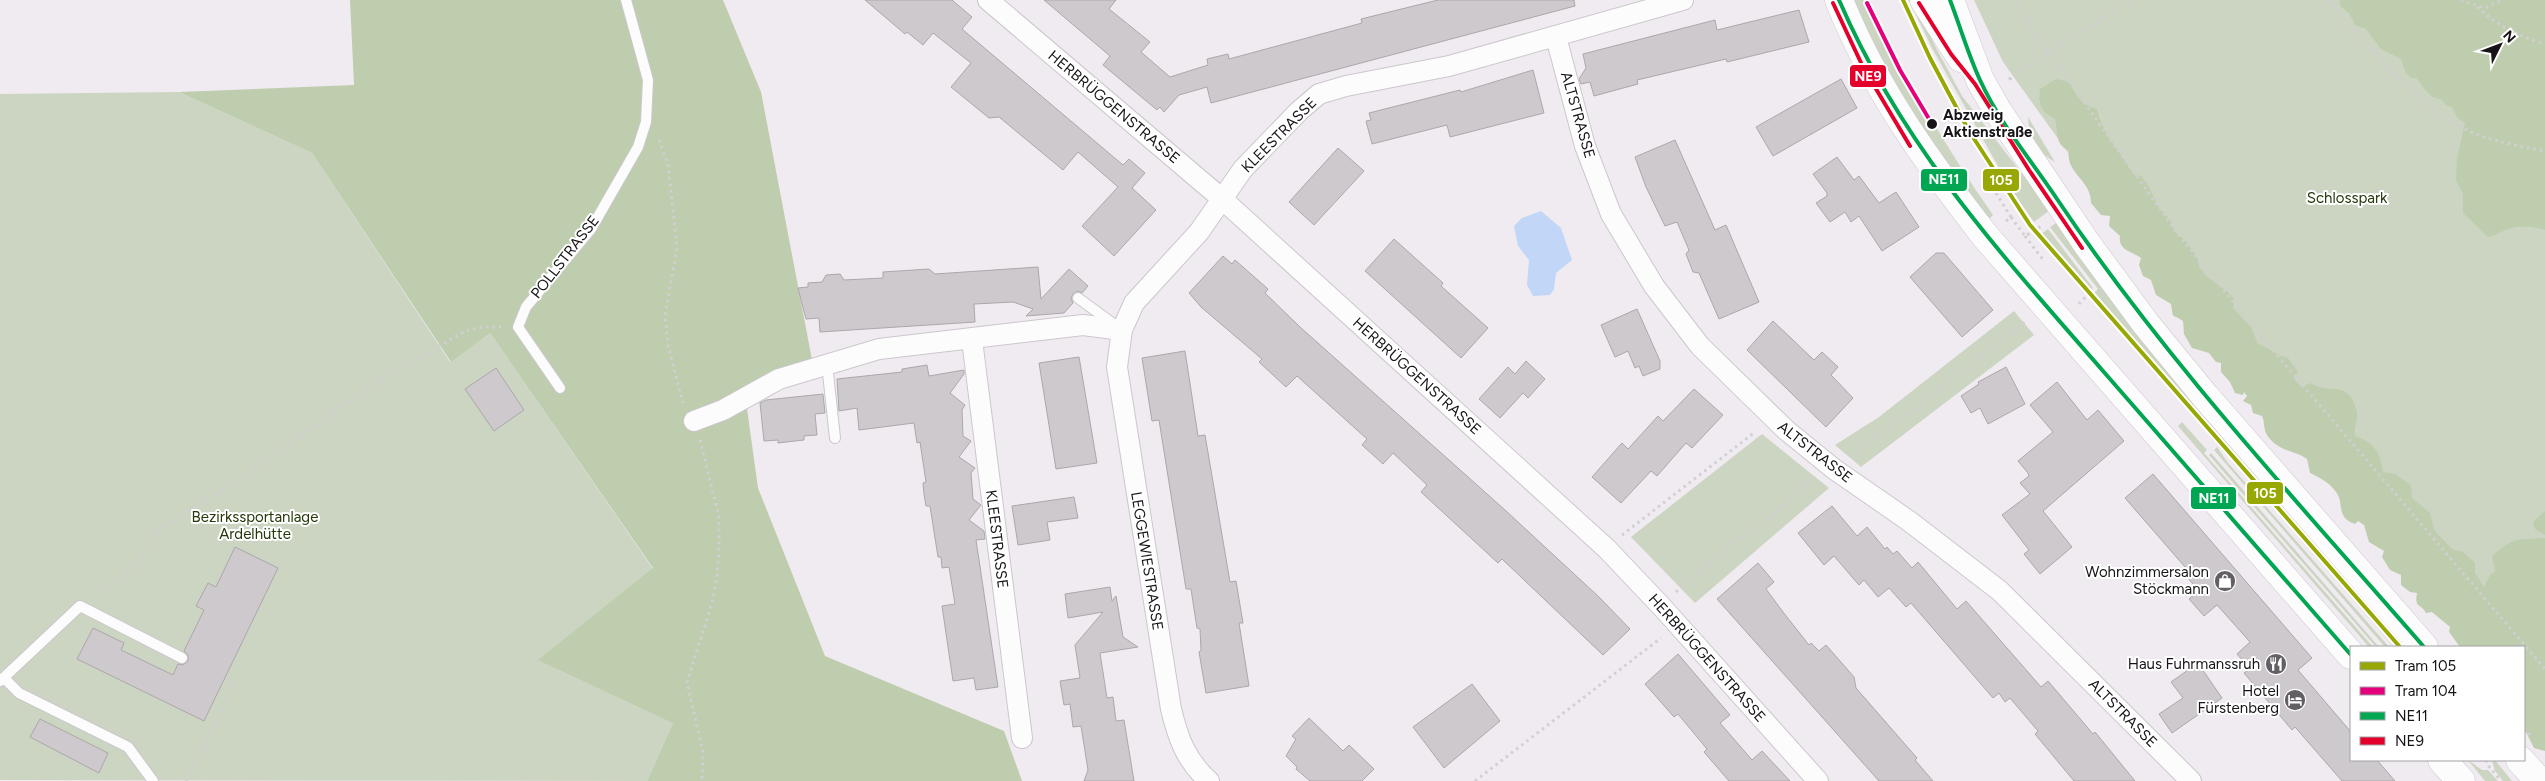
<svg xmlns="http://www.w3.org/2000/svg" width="2545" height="781" font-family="Figtree,sans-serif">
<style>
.green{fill:#ccd5c1}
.forest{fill:#becdad}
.water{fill:#c2d6f8}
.building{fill:#cdc9cd;stroke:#aba7ab}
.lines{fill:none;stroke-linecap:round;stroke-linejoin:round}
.service-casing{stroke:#cbc7cc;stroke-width:12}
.minor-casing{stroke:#cbc7cc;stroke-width:22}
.primary-casing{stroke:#cbc7cc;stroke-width:29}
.path{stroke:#d1cfd1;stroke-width:3;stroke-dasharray:2.5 4;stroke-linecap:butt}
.service{stroke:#fdfcfd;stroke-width:10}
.minor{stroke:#fdfcfd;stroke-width:20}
.primary{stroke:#fdfcfd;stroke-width:28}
.bus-1-casing{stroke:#fff;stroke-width:8}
.bus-2-casing{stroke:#fff;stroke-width:8}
.bus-1{stroke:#00a651;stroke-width:4}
.bus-2{stroke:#e4002b;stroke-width:4}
.tram-1-casing{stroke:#fff;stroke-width:8}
.tram-2-casing{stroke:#fff;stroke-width:8}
.tram-1{stroke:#97a805;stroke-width:4}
.tram-2{stroke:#e5007d;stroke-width:4}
.stop-dot{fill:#171418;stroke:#fff;stroke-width:2}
.labels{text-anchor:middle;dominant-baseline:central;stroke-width:4;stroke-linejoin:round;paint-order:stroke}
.street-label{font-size:15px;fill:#171418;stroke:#fff}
.stop-label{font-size:15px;font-weight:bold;fill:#171418;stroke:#fff;text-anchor:start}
.park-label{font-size:15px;fill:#25380a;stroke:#fff}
.poi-label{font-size:15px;fill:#171418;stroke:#fff;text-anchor:end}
.line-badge{stroke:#fff;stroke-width:2}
.badge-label{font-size:14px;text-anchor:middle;font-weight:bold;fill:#fff}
</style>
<rect width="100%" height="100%" fill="#f0ebf0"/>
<!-- green -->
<path class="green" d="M 1853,0 L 1869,0 C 1904,75 1945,147 1993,215 L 1988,220 L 1916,121 L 1880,56 Z
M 1909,0 L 1914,0 L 1935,46 L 1962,96 L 2050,210 L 2034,222 L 2012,191 L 1932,48 Z
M 1974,0 L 2545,0 L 2545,730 L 2524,647 L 2166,289 L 2003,62 Z
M 179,92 L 312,153 L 450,362 L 490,333 L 653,569 L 673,723 L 647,781 L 0,780 L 0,94 Z
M 2028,117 L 2055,162 C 2037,152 2029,138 2028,117 Z
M 2058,222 L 2408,647 L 2404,647 L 2094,293 L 2098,289 L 2050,227 Z
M 2048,229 L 2093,288 L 2091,290 L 2041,234 Z
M 2089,297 L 2194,413 L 2397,647 L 2394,647 Z
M 2014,311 L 2034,335 L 1861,467 L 1835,445 L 1879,417 Z
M 2182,422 L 2207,450 L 2204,453 L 2373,647 L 2369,647 L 2178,426 Z
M 1762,434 L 1829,488 L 1695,603 L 1631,537 Z
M 2217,447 L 2228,463 L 2389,647 L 2385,647 L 2214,450 Z
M 2211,453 L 2379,647 L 2376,647 L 2209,455 Z
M 2468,760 L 2482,770 L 2488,770 L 2498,781 L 2485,781 Z
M 2492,760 L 2495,760 L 2512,781 L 2503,781 L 2495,771 Z"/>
<!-- forest -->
<path class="forest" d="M 350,0 L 723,0 L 761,92 L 813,365 L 744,387 L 758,488 L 825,656 L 1004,731 L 1022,781 L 647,781 L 673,723 L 538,660 L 653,568 L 490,333 L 451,362 L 312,153 L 179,92 L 354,85 Z
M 2340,0 L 2545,0 L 2545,230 C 2533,226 2520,225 2508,229 C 2500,232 2496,235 2488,237 L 2463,213 L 2463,194 L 2456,180 L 2457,158 L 2465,123 L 2457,117 L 2452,107 L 2446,105 L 2441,99 C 2429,99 2423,85 2416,78 L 2411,78 L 2406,73 L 2401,59 L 2381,49 L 2366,29 L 2355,25 L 2349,13 L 2340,6 Z
M 2056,79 L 2069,82 C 2077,96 2081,105 2097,109 C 2101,131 2122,154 2134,175 L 2141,176 L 2148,185 L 2158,206 L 2171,221 L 2174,231 L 2186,241 L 2197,257 L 2199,267 L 2206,276 L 2228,292 L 2234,299 L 2233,308 L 2251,327 L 2258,344 C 2271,348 2275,355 2288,358 L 2298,372 L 2294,379 L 2301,387 L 2311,383 C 2328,396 2350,377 2357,413 C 2358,421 2353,428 2355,436 C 2373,442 2381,452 2383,472 L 2395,474 L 2411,485 L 2412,498 L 2430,513 L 2434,530 L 2452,549 L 2463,552 L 2475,563 L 2475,573 L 2484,587 L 2490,575 L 2495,571 L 2492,556 C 2515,536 2517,540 2545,538 L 2545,751 L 2534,748 L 2526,732 L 2524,733 L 2524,647 L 2460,647 L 2449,632 L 2450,627 L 2432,612 L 2426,613 C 2421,603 2414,609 2417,593 L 2410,592 L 2401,585 L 2401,575 L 2390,570 L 2382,557 L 2384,551 L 2369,542 L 2364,525 L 2358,521 L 2355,524 C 2335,517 2345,504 2336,492 C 2329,482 2320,478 2310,473 L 2307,459 C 2295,450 2278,452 2267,435 C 2263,428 2265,422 2262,416 L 2253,413 L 2251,405 L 2243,401 L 2247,396 L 2244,392 L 2243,395 L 2235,393 L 2230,382 L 2221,372 L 2221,363 L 2216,362 L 2209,353 L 2192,348 L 2184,334 L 2183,321 C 2170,312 2174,321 2171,304 L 2156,295 L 2151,280 L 2143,276 L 2139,265 L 2141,258 C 2132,251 2118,251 2120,236 L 2109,226 L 2110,216 L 2101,215 L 2091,203 C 2092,181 2065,173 2069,151 C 2054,143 2059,134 2055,119 C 2041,112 2038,105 2040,89 Z
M 2545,511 L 2545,535 L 2535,529 L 2533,522 Z"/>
<!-- water -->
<path class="water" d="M 1541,211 L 1561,228 L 1572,260 L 1556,273 L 1554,289 L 1550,295 L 1533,296 L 1527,285 L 1529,260 L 1518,246 L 1514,226 L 1522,218 Z"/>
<!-- building -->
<path class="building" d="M 865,0 L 952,0 L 972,17 L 962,29 L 1123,165 L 1129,159 L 1145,173 L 1132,188 L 1156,210 L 1114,256 L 1082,226 L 1118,187 L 1078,152 L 1063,170 L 999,117 L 989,118 L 951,87 L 971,63 L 933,33 L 923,45 L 907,32 L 905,34 Z
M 1044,0 L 1116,0 L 1109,9 L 1150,42 L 1141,52 L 1170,77 L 1208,65 L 1207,59 L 1228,54 L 1229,59 L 1362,23 L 1361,19 L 1438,0 L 1574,0 L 1575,6 L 1211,103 L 1207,87 L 1179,95 L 1164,112 L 1160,107 L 1157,110 L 1103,65 L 1110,56 Z
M 1799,10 L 1809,42 L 1727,62 L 1726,59 L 1637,80 L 1638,84 L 1594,96 L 1590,82 L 1581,84 L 1579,79 L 1586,68 L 1583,54 L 1715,20 L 1717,30 Z
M 1533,70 L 1544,113 L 1450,137 L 1447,125 L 1372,144 L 1366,121 L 1371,120 L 1369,113 L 1460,90 L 1461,92 Z
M 1841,79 L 1857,108 L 1773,156 L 1756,127 Z
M 1675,140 L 1715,230 L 1726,225 L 1759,302 L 1719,319 L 1699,273 L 1693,272 L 1686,254 L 1689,250 L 1677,222 L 1665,226 L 1646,187 L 1635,157 Z
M 1338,148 L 1364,171 L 1314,225 L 1289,202 Z
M 1837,157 L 1854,180 L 1859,176 L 1879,203 L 1896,192 L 1919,227 L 1882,251 L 1859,216 L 1851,222 L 1845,212 L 1830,222 L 1816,203 L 1827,196 L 1827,193 L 1813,174 Z
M 1394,239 L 1443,283 L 1441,286 L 1488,328 L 1461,358 L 1365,271 Z
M 1936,253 L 1944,253 L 1993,310 L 1962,337 L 1910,277 Z
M 1223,256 L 1232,264 L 1235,260 L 1268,289 L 1265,293 L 1300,327 L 1505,510 L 1599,597 L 1630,629 L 1603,655 L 1502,559 L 1498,563 L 1421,492 L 1427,485 L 1393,453 L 1383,464 L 1362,445 L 1367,439 L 1297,376 L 1286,387 L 1259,362 L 1262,359 L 1201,307 L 1189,293 Z
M 1038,267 L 1041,299 L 1069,269 L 1088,286 L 1082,293 L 1078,291 L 1073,294 L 1071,298 L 1073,303 L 1064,313 L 1026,316 L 1033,309 L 1013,302 L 974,304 L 975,322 L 820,332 L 819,318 L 806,319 L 798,288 L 808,287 L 808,283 L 822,282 L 826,275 L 840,274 L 844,280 L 883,278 L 883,272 L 929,269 L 935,274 Z
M 1637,309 L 1660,361 L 1660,369 L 1643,376 L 1639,366 L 1635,368 L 1628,351 L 1615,357 L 1601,325 Z
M 1773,321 L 1814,360 L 1822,352 L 1838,367 L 1831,375 L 1853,398 L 1826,427 L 1747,350 Z
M 1185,351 L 1198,436 L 1205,435 L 1230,582 L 1236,581 L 1243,623 L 1239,623 L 1249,686 L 1206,693 L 1199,652 L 1201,650 L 1200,629 L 1197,628 L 1191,589 L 1186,589 L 1159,420 L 1152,421 L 1142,358 Z
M 1079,357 L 1097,463 L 1056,469 L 1039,363 Z
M 1526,361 L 1545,379 L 1528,398 L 1523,393 L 1500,418 L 1479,399 L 1508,367 L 1515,374 Z
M 927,365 L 929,376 L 964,370 L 964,374 L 950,393 L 965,405 L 962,410 L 963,436 L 971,441 L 959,457 L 975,468 L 971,473 L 973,499 L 981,505 L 969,520 L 984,531 L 985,539 L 976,540 L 998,687 L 976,690 L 974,678 L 953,681 L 942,606 L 955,604 L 949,567 L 942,568 L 941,557 L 938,557 L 930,506 L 926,506 L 924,494 L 923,483 L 926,482 L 920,442 L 917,443 L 914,423 L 859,430 L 857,408 L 839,411 L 837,379 L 902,372 L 902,369 Z
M 2006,367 L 2025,404 L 1988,424 L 1980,408 L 1971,413 L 1961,396 L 1979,384 L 1978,382 Z
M 496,368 L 524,410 L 494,431 L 465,389 Z
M 2057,382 L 2087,420 L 2098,410 L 2124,441 L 2043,511 L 2072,547 L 2040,574 L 2024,554 L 2029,550 L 2002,515 L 2030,494 L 2020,483 L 2029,476 L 2028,473 L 2018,461 L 2053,432 L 2030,405 Z
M 1694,389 L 1723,415 L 1692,448 L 1686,443 L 1657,476 L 1651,471 L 1621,503 L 1592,477 L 1622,443 L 1628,449 L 1658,416 L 1663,421 Z
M 823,394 L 825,413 L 815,414 L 817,435 L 804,436 L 804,440 L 778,443 L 778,440 L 764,441 L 760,403 L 766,400 Z
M 2153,474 L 2312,658 L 2298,670 L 2351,732 L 2351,760 L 2377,760 L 2395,781 L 2342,781 L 2295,727 L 2292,730 L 2244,673 L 2250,669 L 2237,654 L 2250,642 L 2217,605 L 2204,616 L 2189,599 L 2199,591 L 2181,570 L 2185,567 L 2125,498 Z
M 1074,497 L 1078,518 L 1047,522 L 1050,540 L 1018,545 L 1012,506 Z
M 1832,506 L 1857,536 L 1867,527 L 1885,549 L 1887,547 L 1893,554 L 1897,551 L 1912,568 L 1918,562 L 1957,609 L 1966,601 L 2041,687 L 2048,681 L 2093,734 L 2095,732 L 2135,781 L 2074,781 L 2035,734 L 2038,731 L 2010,698 L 2005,702 L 1999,693 L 1993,698 L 1911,603 L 1906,607 L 1889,588 L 1878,597 L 1864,580 L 1859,585 L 1834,556 L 1824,565 L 1798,533 Z
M 235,547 L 278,568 L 204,721 L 77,659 L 93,628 L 124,643 L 121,650 L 173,675 L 178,664 L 183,665 L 188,661 L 188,655 L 184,651 L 204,610 L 196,606 L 208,583 L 216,587 Z
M 1758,563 L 1774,582 L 1766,589 L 1783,612 L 1809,645 L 1811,643 L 1819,651 L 1826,645 L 1854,677 L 1856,688 L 1917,758 L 1915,760 L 1933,781 L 1879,781 L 1717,599 Z
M 1110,587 L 1112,601 L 1116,596 L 1123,637 L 1138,647 L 1100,653 L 1107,698 L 1113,697 L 1116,721 L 1124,720 L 1134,781 L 1084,781 L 1088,770 L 1081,726 L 1073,727 L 1070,704 L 1064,705 L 1060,681 L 1080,678 L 1075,645 L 1103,612 L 1068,618 L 1065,594 Z
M 1678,654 L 1730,715 L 1720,723 L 1752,760 L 1762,751 L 1790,781 L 1729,781 L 1704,752 L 1707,749 L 1678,714 L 1674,717 L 1645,684 Z
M 2198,663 L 2222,698 L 2172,733 L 2159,714 L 2183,698 L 2171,682 Z
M 1472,684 L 1500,721 L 1444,768 L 1413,727 Z
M 1309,718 L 1343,751 L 1349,745 L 1374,769 L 1362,781 L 1310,781 L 1296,769 L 1297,767 L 1286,756 L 1296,739 L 1292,736 Z
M 40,719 L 108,753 L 99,773 L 30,737 Z"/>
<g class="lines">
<!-- service casing -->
<g class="service-casing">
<path id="service" d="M 1078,298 L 1115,325
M 827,364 L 835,438
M 560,388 L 518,327 L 526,307 L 591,229 L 638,147 L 646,122 L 648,80 L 626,0
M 4,678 L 19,693 L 128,747 L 153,781
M 0,681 L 80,606 L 182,658"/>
</g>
<!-- minor casing -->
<g class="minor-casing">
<path id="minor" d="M 988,0 L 1221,198 L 1607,549 L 1662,607 L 1818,781
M 1556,37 L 1585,146 L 1611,214 L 1654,286 L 1700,346 L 1786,430 L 1834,469 L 1909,521 L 2000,591 L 2191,781
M 972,340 L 1022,738
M 694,421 L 723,410 L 779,379 L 879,349 L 1083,325 L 1122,330
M 1209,781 C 1186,761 1178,738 1171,709 L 1117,367 L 1122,330 L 1134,303 L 1199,232 L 1243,169 L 1299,111 L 1319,94 L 1346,86 L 1449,66 L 1683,0"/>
</g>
<!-- primary casing -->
<g class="primary-casing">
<path id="primary" d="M 1839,0 C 1874,88 1928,163 1986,237 L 2351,655
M 1924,0 L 1961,58
M 1950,0 L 1980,80 L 1997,110 L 2087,244 L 2146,324 L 2205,396 L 2424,647
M 2442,760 L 2461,781
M 2520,760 L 2539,781"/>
</g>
<!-- path -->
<path class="path" d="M 2015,0 L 2033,31 L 2178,234 L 2264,340 L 2545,669
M 2329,0 C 2368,43 2417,109 2471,132 C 2494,142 2520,146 2545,151
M 2461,0 L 2485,8 L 2502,0
M 2477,7 C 2498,26 2518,36 2545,44
M 2011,80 L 2010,78 L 2131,0
M 659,140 L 668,164 L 677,248 L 665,315 L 668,346 L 683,403
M 1996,193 L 2011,217
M 2006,221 L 2011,217 L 2025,236 L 2043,225
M 2025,236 L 2044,261
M 2079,304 L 2090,292
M 700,440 L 719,517 L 719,548 L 717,578 L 712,603 L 687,682 L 703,753 L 702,781
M 1852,454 L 1899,421 L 2026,321
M 1622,535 L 1755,432
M 1676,592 L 1724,549 L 1766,522 L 1811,479
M 95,596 L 139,564 L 153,535 L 246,475 L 373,385 L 465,331 L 483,327 L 501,327
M 2524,728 L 2530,735
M 2486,760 L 2487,764 L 2501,781
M 186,781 L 235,684 L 225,678
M 1475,781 L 1661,638"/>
<!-- service -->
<use href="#service" class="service"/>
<!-- minor -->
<use href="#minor" class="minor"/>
<!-- primary -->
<use href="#primary" class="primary"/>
<!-- bus-1 casing -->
<g class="bus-1-casing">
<path id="bus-1" d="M 1839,0 C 1902,146 2000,253 2103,371 C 2185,465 2268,560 2351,655
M 1950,0 C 1960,26 1968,54 1980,80 C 1999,122 2031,160 2057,199 C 2165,360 2297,501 2424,647"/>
</g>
<!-- bus-2 casing -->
<g class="bus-2-casing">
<path id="bus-2" d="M 1833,3 L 1863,67 L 1910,146
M 1919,3 L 1951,54 L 1975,84 L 2029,170 L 2082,248"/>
</g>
<!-- bus-1 -->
<use href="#bus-1" class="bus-1"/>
<!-- bus-2 -->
<use href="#bus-2" class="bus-2"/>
<!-- tram-1 casing -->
<g class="tram-1-casing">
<path id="tram-1" d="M 1903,0 L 1930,58 L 1969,131 L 2030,225 L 2400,647"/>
</g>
<!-- tram-2 casing -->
<g class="tram-2-casing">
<path id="tram-2" d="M 1867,3 L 1900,70 L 1932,124"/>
</g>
<!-- tram-1 -->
<use href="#tram-1" class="tram-1"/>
<!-- tram-2 -->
<use href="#tram-2" class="tram-2"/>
</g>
<!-- icons -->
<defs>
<g id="shop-disc" transform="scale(1.125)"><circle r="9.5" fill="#635f64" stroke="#fff"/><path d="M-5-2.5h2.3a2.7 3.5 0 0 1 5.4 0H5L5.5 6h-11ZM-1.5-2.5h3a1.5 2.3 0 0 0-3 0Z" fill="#fff"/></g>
<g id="restaurant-disc" transform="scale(1.125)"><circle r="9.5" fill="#635f64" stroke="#fff"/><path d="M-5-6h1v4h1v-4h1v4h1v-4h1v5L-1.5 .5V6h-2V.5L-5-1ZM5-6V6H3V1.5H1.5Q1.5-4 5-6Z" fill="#fff"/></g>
<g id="hotel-disc" transform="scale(1.125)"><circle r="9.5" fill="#635f64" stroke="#fff"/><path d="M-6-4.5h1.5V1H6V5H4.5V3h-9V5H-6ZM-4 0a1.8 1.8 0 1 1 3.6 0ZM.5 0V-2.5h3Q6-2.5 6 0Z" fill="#fff"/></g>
</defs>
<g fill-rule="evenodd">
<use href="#shop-disc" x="2225" y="581"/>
<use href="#restaurant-disc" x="2276" y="664"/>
<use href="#hotel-disc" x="2295" y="700"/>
</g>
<!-- markers -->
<circle class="stop-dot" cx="1932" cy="124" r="6"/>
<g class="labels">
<!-- street labels -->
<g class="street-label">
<text transform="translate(1114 107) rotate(40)">HERBRÜGGENSTRASSE</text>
<text transform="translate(1578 115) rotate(74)">ALTSTRASSE</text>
<text transform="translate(1279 135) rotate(-45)">KLEESTRASSE</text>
<text transform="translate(565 257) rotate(-52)">POLLSTRASSE</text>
<text transform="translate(1417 376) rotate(42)">HERBRÜGGENSTRASSE</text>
<text transform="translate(1815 452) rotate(38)">ALTSTRASSE</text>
<text transform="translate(997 539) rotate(83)">KLEESTRASSE</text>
<text transform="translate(1147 561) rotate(81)">LEGGEWIESTRASSE</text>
<text transform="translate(1707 658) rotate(48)">HERBRÜGGENSTRASSE</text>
<text transform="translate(2123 713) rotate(45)">ALTSTRASSE</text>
</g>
<!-- stop labels -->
<g class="stop-label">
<text x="1943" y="115">Abzweig<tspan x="1943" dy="17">Aktienstraße</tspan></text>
</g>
<!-- park labels -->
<g class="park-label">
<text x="2347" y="198">Schlosspark</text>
<text x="255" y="517">Bezirkssportanlage<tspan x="255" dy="17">Ardelhütte</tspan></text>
</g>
<!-- poi labels -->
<g class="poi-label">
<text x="2209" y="572">Wohnzimmersalon<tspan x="2209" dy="17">Stöckmann</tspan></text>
<text x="2260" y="664">Haus Fuhrmanssruh</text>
<text x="2279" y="691">Hotel<tspan x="2279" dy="17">Fürstenberg</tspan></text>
</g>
</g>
<g class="line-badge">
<rect x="1849" y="64" width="38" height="24" rx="5" fill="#e4002b"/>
<rect x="1920" y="168" width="48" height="24" rx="5" fill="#00a651"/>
<rect x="1982" y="168" width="38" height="24" rx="5" fill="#97a805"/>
<rect x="2246" y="481" width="38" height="24" rx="5" fill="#97a805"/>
<rect x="2190" y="486" width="47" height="24" rx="5" fill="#00a651"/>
</g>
<g class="badge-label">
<text x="1868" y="81">NE9</text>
<text x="1944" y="184">NE11</text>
<text x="2001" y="185">105</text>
<text x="2265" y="498">105</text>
<text x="2214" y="503">NE11</text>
</g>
<!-- legend -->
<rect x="2350" y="646" width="175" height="115" fill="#ffffff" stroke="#a2a1a3"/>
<rect x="2360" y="662" width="25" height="8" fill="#97a805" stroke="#a2a1a3"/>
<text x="2395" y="671" font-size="15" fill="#171418">Tram 105</text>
<rect x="2360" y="687" width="25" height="8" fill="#e5007d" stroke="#a2a1a3"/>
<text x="2395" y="696" font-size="15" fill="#171418">Tram 104</text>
<rect x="2360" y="712" width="25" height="8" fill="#00a651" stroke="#a2a1a3"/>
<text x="2395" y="721" font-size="15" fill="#171418">NE11</text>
<rect x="2360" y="737" width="25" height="8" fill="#e4002b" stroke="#a2a1a3"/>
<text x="2395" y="746" font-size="15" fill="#171418">NE9</text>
<!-- north arrow -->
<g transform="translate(2500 45) rotate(48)" stroke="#ffffff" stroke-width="4" paint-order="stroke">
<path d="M0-4L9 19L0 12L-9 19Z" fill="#171418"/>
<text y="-8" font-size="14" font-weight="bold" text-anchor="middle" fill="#171418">N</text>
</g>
</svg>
